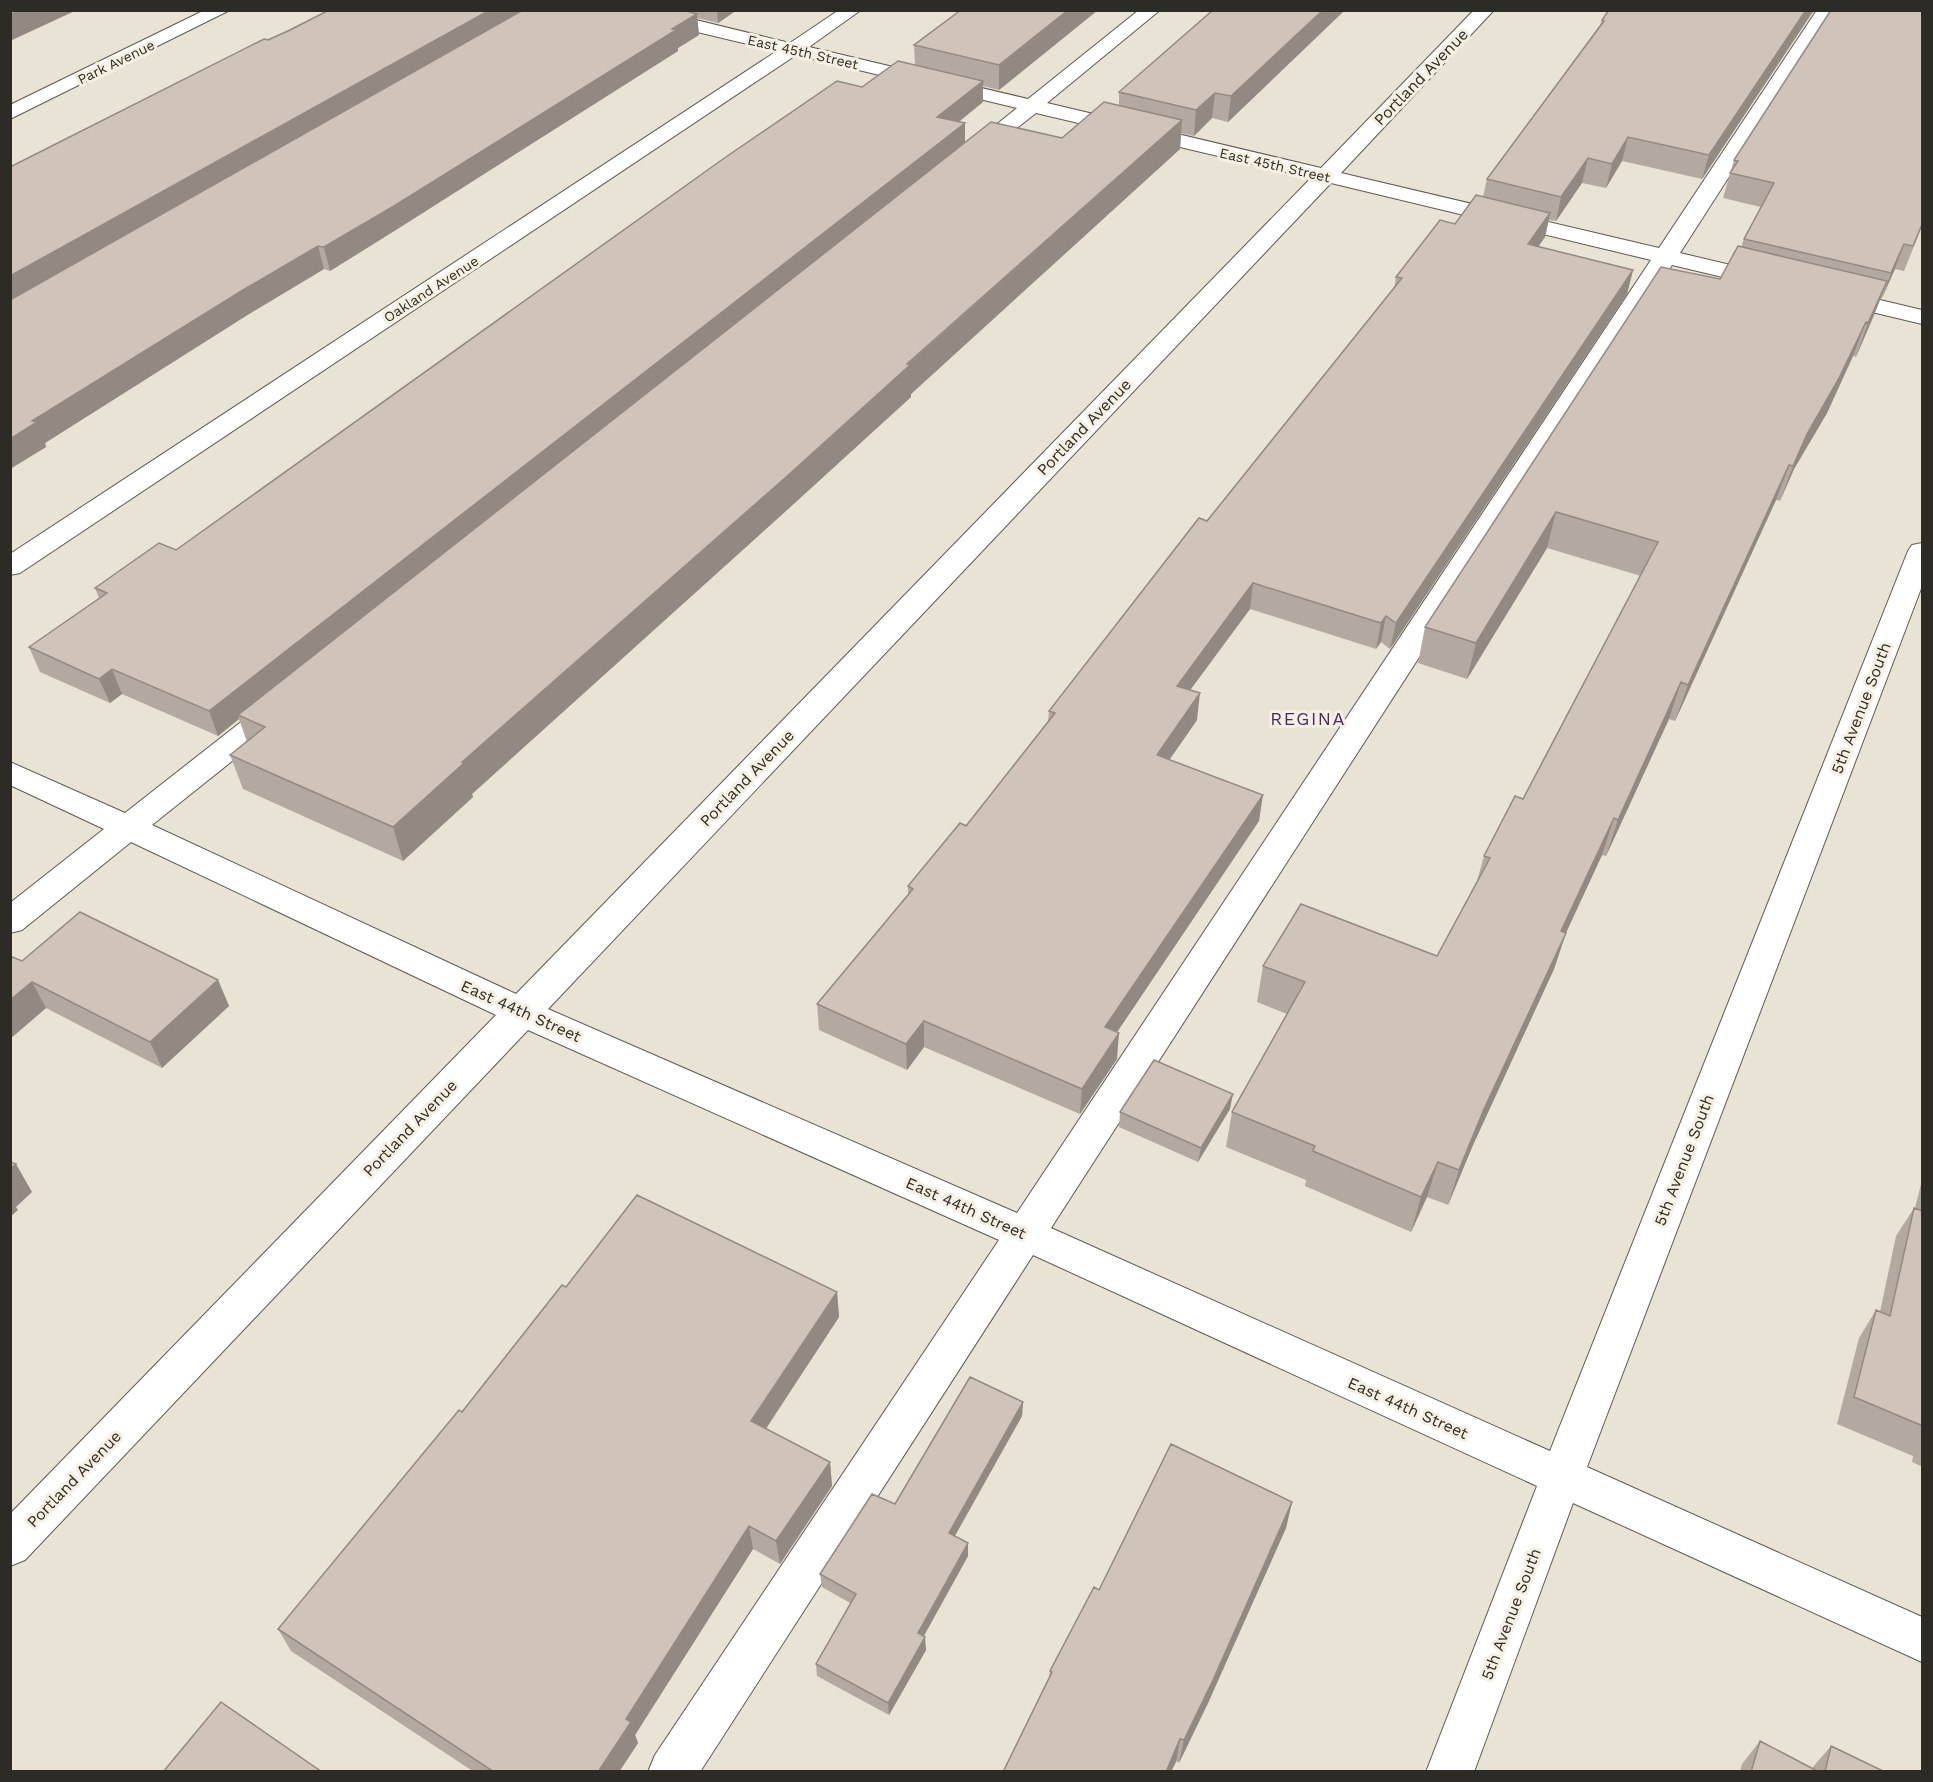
<svg xmlns="http://www.w3.org/2000/svg" width="1933" height="1782" font-family="'Work Sans',sans-serif">
<style>
.lines{fill:none;stroke-linecap:round;stroke-linejoin:round}
.minor-casing{stroke:#5f5a4f;stroke-width:2}
.minor{fill:#fff;fill-rule:evenodd}
.wall{fill:#b3a9a0}
.shaded-wall{fill:#928982}
.building{fill:#d0c4ba;stroke:#928982;stroke-width:1.5}
.labels{text-anchor:middle;dominant-baseline:central;stroke-width:6;stroke-linejoin:round;paint-order:stroke}
.far-street-label{font-size:14px;fill:#2d2b26;stroke:#f6f0e3}
.street-label{font-size:16px;fill:#2d2b26;stroke:#f6f0e3}
.neighbourhood-label{font-size:18px;letter-spacing:1.5px;fill:#442b65;stroke:#f6f0e3}
</style>
<rect width="100%" height="100%" fill="#e9e3d6"/>
<g class="lines">
<!-- minor casing -->
<g class="minor-casing">
<path id="minor" d="M 205,10 L 230,10 L 10,119 L 10,105 Z
M 620,10 L 655,10 L 790,43 L 839,10 L 861,10 L 809,47 L 1028,99 L 1139,10 L 1160,10 L 1047,103 L 1321,168 L 1474,10 L 1494,10 L 1341,173 L 1659,248 L 1817,10 L 1836,10 L 1680,253 L 1777,276 L 1780,281 L 1777,286 L 1769,288 L 1672,265 L 1051,1228 L 1550,1451 L 1908,551 L 1912,545 L 1922,543 L 1922,586 L 1587,1467 L 1922,1617 L 1922,1662 L 1573,1503 L 1474,1772 L 1426,1772 L 1537,1486 L 1033,1255 L 700,1772 L 648,1772 L 655,1755 L 999,1240 L 528,1030 L 25,1560 L 10,1566 L 10,1514 L 496,1015 L 131,842 L 22,930 L 10,933 L 10,903 L 104,829 L 10,785 L 10,762 L 125,813 L 269,700 L 280,697 L 291,700 L 295,707 L 291,714 L 152,825 L 516,994 L 1311,178 L 1036,113 L 979,158 L 965,158 L 962,154 L 965,150 L 1017,108 L 796,55 L 20,573 L 10,575 L 10,554 L 777,51 L 622,14 ZM 1331,183 L 1651,260 L 1017,1213 L 548,1009 Z
M 1834,289 L 1922,310 L 1922,324 L 1826,301 L 1822,296 L 1826,291 Z"/>
</g>
<!-- minor -->
<use href="#minor" class="minor"/>
</g>
<!-- wall -->
<path class="wall" d="M 329,10 L 737,10 L 718,23 L 697,18 L 699,35 L 678,48 L 678,51 L 399,228 L 330,271 L 324,269 L 249,314 L 45,443 L 46,447 L 10,469 L 10,167 Z
M 1098,10 L 999,90 L 983,86 L 983,102 L 959,122 L 965,123 L 965,142 L 1062,138 L 1119,105 L 1119,92 L 1345,10 L 1228,122 L 1212,118 L 1194,136 L 1181,133 L 1180,149 L 911,394 L 911,397 L 787,510 L 472,794 L 473,797 L 403,861 L 243,789 L 230,755 L 247,742 L 239,719 L 218,736 L 122,694 L 110,703 L 40,672 L 29,647 L 99,598 L 95,588 L 176,550 L 862,87 L 915,65 L 914,45 Z
M 1609,10 L 1814,10 L 1702,179 L 1622,161 L 1606,188 L 1582,183 L 1556,221 L 1549,220 L 1545,237 L 1538,247 L 1633,270 L 1627,294 L 1390,649 L 1381,642 L 1376,649 L 1250,609 L 1190,690 L 1197,720 L 1169,760 L 1259,821 L 1117,1032 L 1117,1059 L 1080,1114 L 924,1047 L 907,1070 L 819,1030 L 817,1004 L 908,894 L 908,886 L 966,826 L 1048,722 L 1049,711 L 1207,521 L 1394,289 L 1396,277 L 1455,224 L 1483,197 L 1487,179 L 1600,25 L 1602,20 Z
M 1923,10 L 1923,224 L 1904,271 L 1895,269 L 1882,298 L 1881,298 L 1874,315 L 1856,357 L 1853,356 L 1827,413 L 1794,469 L 1780,501 L 1776,500 L 1675,721 L 1669,719 L 1606,856 L 1602,855 L 1566,933 L 1554,969 L 1473,1145 L 1448,1205 L 1427,1197 L 1411,1232 L 1305,1186 L 1306,1180 L 1226,1147 L 1232,1112 L 1287,1014 L 1257,1002 L 1263,966 L 1437,956 L 1477,881 L 1484,856 L 1523,799 L 1641,576 L 1547,548 L 1467,679 L 1418,663 L 1425,627 L 1720,279 L 1741,247 L 1744,239 L 1761,207 L 1723,198 L 1734,160 Z
M 10,956 L 22,961 L 218,980 L 229,1006 L 162,1068 L 46,1008 L 10,1039 Z
M 1230,1109 L 1198,1162 L 1119,1127 L 1120,1112 Z
M 1923,1176 L 1923,1467 L 1912,1462 L 1913,1456 L 1837,1424 L 1859,1338 L 1876,1310 L 1880,1312 L 1896,1236 L 1914,1208 L 1915,1208 Z
M 566,1287 L 837,1292 L 839,1317 L 766,1429 L 830,1462 L 832,1486 L 780,1564 L 753,1549 L 635,1735 L 638,1743 L 619,1772 L 474,1772 L 291,1651 L 278,1629 L 462,1412 Z
M 1023,1402 L 1022,1416 L 955,1536 L 968,1556 L 924,1636 L 926,1650 L 889,1715 L 817,1676 L 816,1664 L 850,1603 L 822,1587 L 820,1574 L 895,1504 Z
M 1292,1502 L 1286,1528 L 1208,1703 L 1179,1763 L 1049,1678 L 1050,1671 L 1099,1590 Z
M 1760,1741 L 1812,1768 L 1831,1746 L 1885,1772 L 1740,1772 L 1742,1764 Z"/>
<!-- shaded-wall -->
<path class="shaded-wall" d="M 20,10 L 77,10 L 10,41 L 10,15 Z
M 490,10 L 531,10 L 10,304 L 10,276 Z
M 717,10 L 737,10 L 718,23 Z
M 1068,10 L 1098,10 L 999,90 L 999,65 Z
M 1323,10 L 1345,10 L 1228,122 L 1231,96 Z
M 1806,10 L 1814,10 L 1702,179 L 1709,155 Z
M 697,14 L 699,35 L 678,48 L 678,51 L 399,228 L 330,271 L 324,247 Z
M 983,81 L 983,102 L 938,138 L 937,117 Z
M 1215,93 L 1212,118 L 1194,136 L 1196,110 Z
M 1182,120 L 1180,149 L 911,394 L 911,397 L 787,510 L 472,794 L 473,797 L 403,861 L 393,827 L 462,762 Z
M 965,123 L 965,145 L 238,715 L 239,719 L 218,736 L 209,711 Z
M 1628,137 L 1622,161 L 1606,188 L 1612,164 Z
M 1588,158 L 1582,183 L 1556,221 L 1561,197 Z
M 1550,213 L 1545,237 L 1523,268 L 1528,244 Z
M 1904,244 L 1895,269 L 1882,298 L 1891,273 Z
M 318,246 L 324,269 L 249,314 L 45,443 L 46,447 L 10,469 L 10,439 L 32,421 L 243,290 Z
M 1633,270 L 1627,294 L 1390,649 L 1396,623 Z
M 1887,281 L 1874,315 L 1856,357 L 1868,323 Z
M 1866,322 L 1853,356 L 1827,413 L 1794,469 L 1780,501 L 1793,466 L 1807,434 Z
M 1789,465 L 1776,500 L 1675,721 L 1688,685 Z
M 1556,512 L 1547,548 L 1467,679 L 1476,643 Z
M 1253,583 L 1250,609 L 1174,712 L 1177,686 Z
M 1386,616 L 1381,642 L 1376,649 L 1381,623 Z
M 112,669 L 122,694 L 110,703 L 99,679 Z
M 1681,682 L 1669,719 L 1606,856 L 1618,820 Z
M 1200,693 L 1197,720 L 1154,782 L 1157,755 Z
M 1263,795 L 1259,821 L 1103,1053 L 1105,1027 Z
M 1614,818 L 1602,855 L 1550,967 L 1561,931 Z
M 1566,933 L 1554,969 L 1473,1145 L 1448,1205 L 1459,1170 L 1484,1109 Z
M 218,980 L 229,1006 L 162,1068 L 150,1042 Z
M 32,982 L 46,1008 L 10,1039 L 10,1000 Z
M 924,1021 L 924,1047 L 907,1070 L 906,1044 Z
M 1119,1033 L 1117,1059 L 1080,1114 L 1082,1089 Z
M 1233,1094 L 1230,1109 L 1198,1162 L 1201,1148 Z
M 1438,1162 L 1427,1197 L 1411,1232 L 1421,1197 Z
M 16,1164 L 32,1192 L 16,1207 L 18,1210 L 10,1217 L 10,1169 Z
M 837,1292 L 839,1317 L 755,1445 L 751,1421 Z
M 1023,1402 L 1022,1416 L 949,1546 L 949,1533 Z
M 830,1462 L 832,1486 L 780,1564 L 776,1541 Z
M 1292,1502 L 1286,1528 L 1208,1703 L 1179,1763 L 1184,1740 Z
M 749,1526 L 753,1549 L 635,1735 L 638,1743 L 619,1772 L 598,1772 L 626,1719 Z
M 968,1543 L 968,1556 L 918,1646 L 918,1633 Z
M 925,1637 L 926,1650 L 889,1715 L 888,1703 Z
M 1180,1739 L 1176,1762 L 1171,1772 L 1166,1772 Z"/>
<!-- building -->
<path class="building" d="M 10,10 L 20,10 L 10,15 Z
M 329,10 L 490,10 L 10,276 L 10,167 L 264,39 L 268,40 L 290,30 Z
M 523,10 L 683,10 L 697,14 L 672,29 L 676,30 L 394,206 L 324,247 L 318,246 L 243,290 L 32,421 L 37,422 L 10,439 L 10,300 Z
M 961,10 L 1068,10 L 999,65 L 914,45 Z
M 1213,10 L 1323,10 L 1231,96 L 1215,93 L 1196,110 L 1119,92 Z
M 1609,10 L 1806,10 L 1709,155 L 1628,137 L 1612,164 L 1588,158 L 1561,197 L 1487,179 L 1604,21 L 1602,20 Z
M 1831,10 L 1923,10 L 1923,222 L 1913,246 L 1904,244 L 1891,273 L 1744,239 L 1774,183 L 1730,173 L 1738,161 L 1734,160 Z
M 898,61 L 983,81 L 937,117 L 965,123 L 209,711 L 112,669 L 99,679 L 29,647 L 107,593 L 95,588 L 159,543 L 176,550 L 723,159 L 837,81 L 862,87 Z
M 1104,102 L 1182,120 L 907,364 L 910,365 L 785,478 L 462,762 L 464,763 L 393,827 L 230,755 L 265,727 L 238,715 L 991,122 L 1062,138 Z
M 1476,195 L 1550,213 L 1528,244 L 1633,270 L 1396,623 L 1386,616 L 1381,623 L 1253,583 L 1177,686 L 1200,693 L 1157,755 L 1263,795 L 1105,1027 L 1119,1033 L 1082,1089 L 924,1021 L 906,1044 L 817,1004 L 913,889 L 908,886 L 960,823 L 966,826 L 1055,713 L 1049,711 L 1199,518 L 1207,521 L 1402,278 L 1396,277 L 1440,220 L 1455,224 Z
M 1738,246 L 1887,281 L 1868,323 L 1866,322 L 1839,378 L 1807,434 L 1793,466 L 1789,465 L 1688,685 L 1681,682 L 1618,820 L 1614,818 L 1561,931 L 1566,933 L 1484,1109 L 1459,1170 L 1438,1162 L 1421,1197 L 1313,1151 L 1315,1146 L 1232,1112 L 1305,982 L 1263,966 L 1301,904 L 1437,956 L 1490,858 L 1484,856 L 1515,796 L 1523,799 L 1658,542 L 1556,512 L 1476,643 L 1425,627 L 1661,267 L 1720,279 Z
M 80,912 L 218,980 L 150,1042 L 32,982 L 10,1000 L 10,956 L 22,961 Z
M 1154,1060 L 1233,1094 L 1201,1148 L 1120,1112 Z
M 10,1162 L 16,1164 L 10,1169 Z
M 637,1195 L 837,1292 L 751,1421 L 830,1462 L 776,1541 L 749,1526 L 626,1719 L 631,1722 L 598,1772 L 494,1772 L 278,1629 L 459,1410 L 462,1412 L 562,1285 L 566,1287 Z
M 1914,1208 L 1923,1211 L 1923,1426 L 1854,1397 L 1876,1310 L 1890,1316 Z
M 970,1377 L 1023,1402 L 949,1533 L 968,1543 L 918,1633 L 925,1637 L 888,1703 L 816,1664 L 856,1594 L 820,1574 L 872,1494 L 895,1504 Z
M 1171,1444 L 1292,1502 L 1213,1680 L 1184,1740 L 1180,1739 L 1166,1772 L 1003,1772 L 1052,1672 L 1050,1671 L 1094,1587 L 1099,1590 Z
M 221,1702 L 322,1772 L 163,1772 Z
M 1760,1741 L 1819,1772 L 1751,1772 Z
M 1831,1746 L 1885,1772 L 1825,1772 Z"/>
<g class="labels">
<!-- far-street labels -->
<g class="far-street-label">
<text transform="translate(803 52) rotate(13)">East 45th Street</text>
<text transform="translate(116 62) rotate(-26)">Park Avenue</text>
<text transform="translate(1275 165) rotate(13)">East 45th Street</text>
<text transform="translate(431 289) rotate(-33)">Oakland Avenue</text>
</g>
<!-- street labels -->
<g class="street-label">
<text transform="translate(1421 77) rotate(-46)">Portland Avenue</text>
<text transform="translate(1084 427) rotate(-46)">Portland Avenue</text>
<text transform="translate(1861 708) rotate(-69)">5th Avenue South</text>
<text transform="translate(747 778) rotate(-46)">Portland Avenue</text>
<text transform="translate(521 1011) rotate(24)">East 44th Street</text>
<text transform="translate(410 1128) rotate(-46)">Portland Avenue</text>
<text transform="translate(1684 1160) rotate(-69)">5th Avenue South</text>
<text transform="translate(966 1208) rotate(24)">East 44th Street</text>
<text transform="translate(1408 1408) rotate(24)">East 44th Street</text>
<text transform="translate(74 1479) rotate(-46)">Portland Avenue</text>
<text transform="translate(1511 1614) rotate(-69)">5th Avenue South</text>
</g>
<!-- neighbourhood labels -->
<g class="neighbourhood-label">
<text x="1308" y="718">REGINA</text>
</g>
</g>
<!-- border -->
<rect width="1933" height="1782" fill="none" stroke="#2d2b26" stroke-width="24"/>
</svg>
